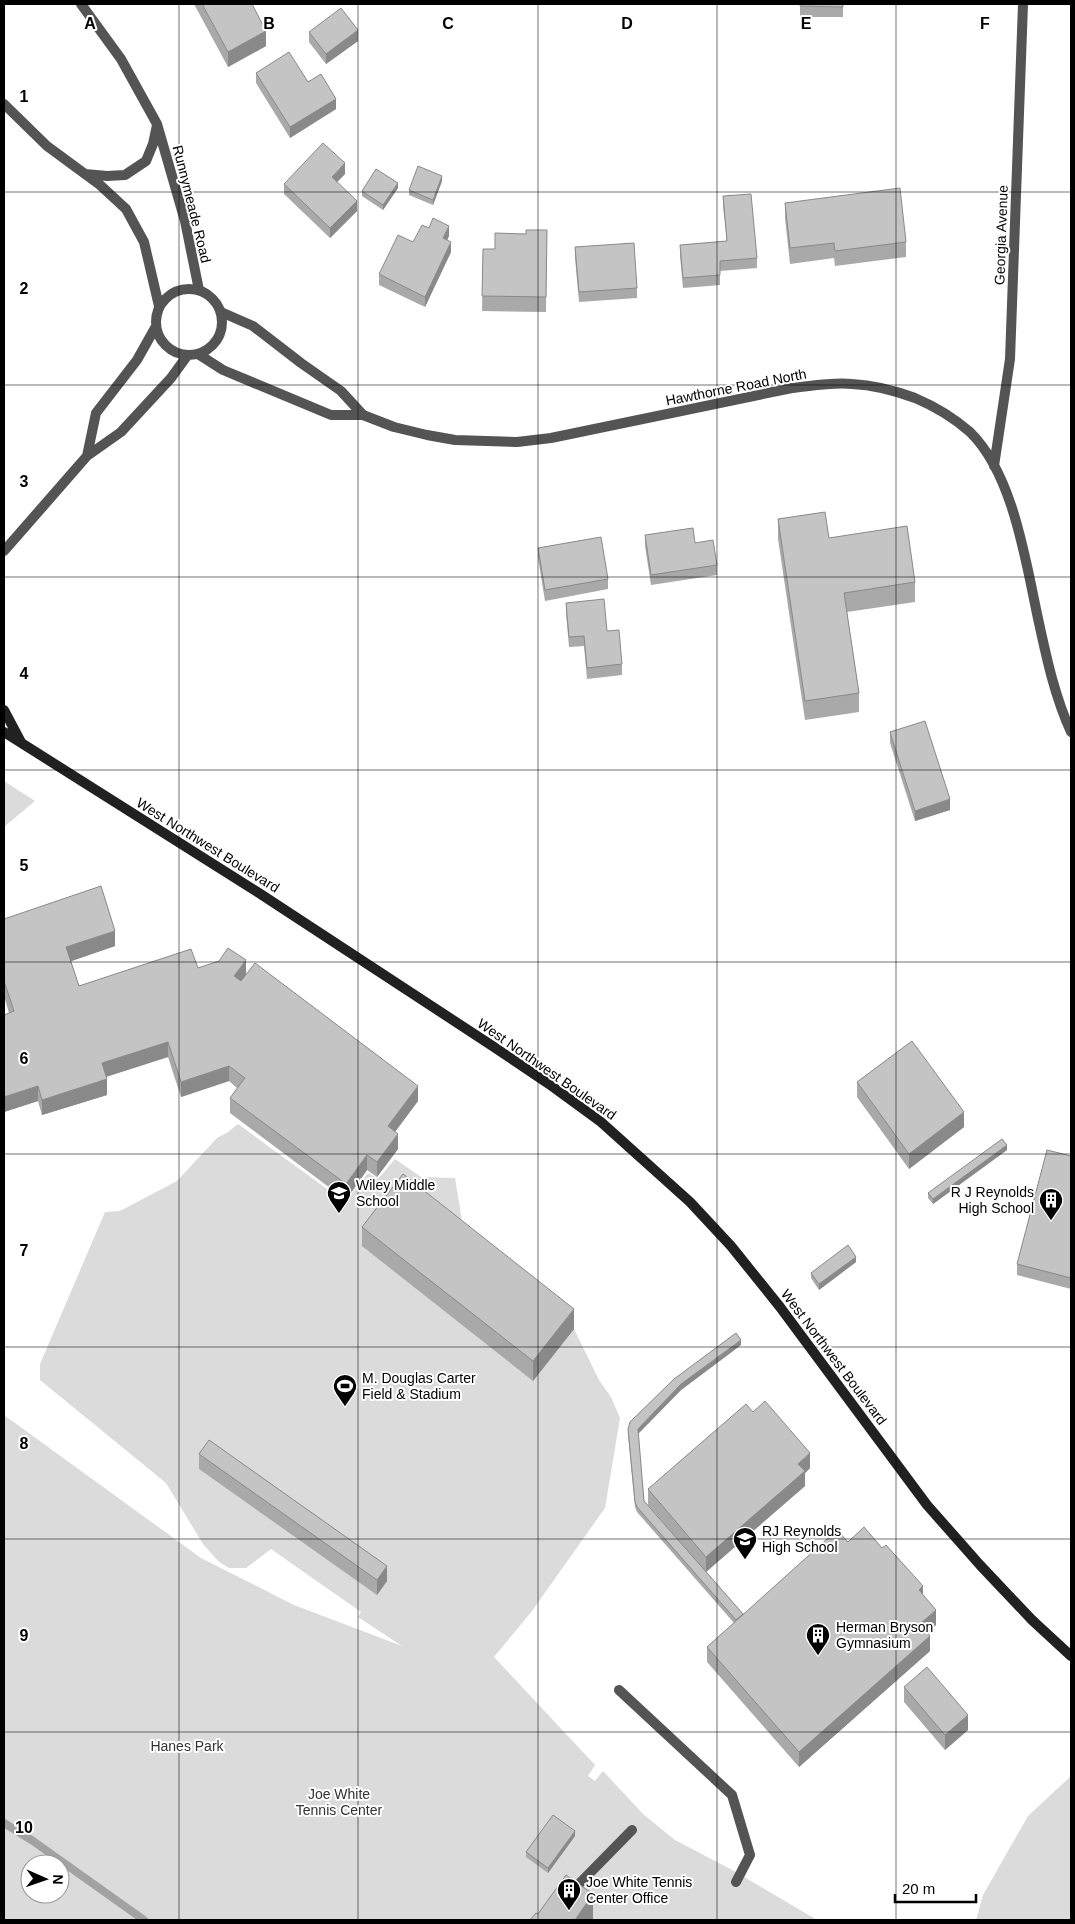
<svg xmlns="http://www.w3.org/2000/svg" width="1075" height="1924" font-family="Arial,sans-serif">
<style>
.green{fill:#dbdbdb;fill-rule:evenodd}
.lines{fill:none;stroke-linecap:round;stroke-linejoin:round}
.stream{stroke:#a2a2a2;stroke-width:8}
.minor{stroke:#545454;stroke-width:10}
.secondary{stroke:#212121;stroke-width:10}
.wall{fill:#a9a9a9}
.shaded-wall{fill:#898989}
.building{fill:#c4c4c4;stroke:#898989}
.grid{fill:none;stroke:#000;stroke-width:1;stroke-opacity:0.55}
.labels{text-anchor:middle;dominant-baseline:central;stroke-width:4;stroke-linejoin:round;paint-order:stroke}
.street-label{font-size:14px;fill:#000;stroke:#fff}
.poi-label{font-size:14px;fill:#000;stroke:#fff;text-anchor:start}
.park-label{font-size:14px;fill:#323232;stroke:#fff}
.grid-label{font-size:16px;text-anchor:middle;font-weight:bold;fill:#000;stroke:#fff;stroke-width:4;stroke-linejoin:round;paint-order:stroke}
</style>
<rect width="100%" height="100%" fill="#fff"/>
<!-- green -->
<path class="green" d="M 4,781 L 35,801 L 4,827 Z
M 238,1124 L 345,1202 L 368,1173 L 378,1179 L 395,1159 L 421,1177 L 455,1178 L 462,1221 L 538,1298 L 574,1329 L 599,1380 L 611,1397 L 620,1418 L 605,1508 L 532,1611 L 494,1657 L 595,1765 L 588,1776 L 595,1781 L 603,1771 L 643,1814 L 675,1840 L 734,1871 L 817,1920 L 4,1920 L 4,1415 L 201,1558 L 294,1605 L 402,1646 L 358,1617 L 361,1612 L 271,1549 L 246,1568 L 229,1568 L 219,1562 L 203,1544 L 166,1483 L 40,1380 L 40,1364 L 105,1212 L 120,1211 L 177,1181 L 217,1138 L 228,1132 ZM 30,1864 L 60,1864 L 60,1894 L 30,1894 Z
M 1071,1776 L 1071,1920 L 976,1920 L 983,1895 L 1028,1816 Z"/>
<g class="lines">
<!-- stream -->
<path class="stream" d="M 4,1823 L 33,1841 L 144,1920"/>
<!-- minor -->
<path class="minor" d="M 81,4 L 121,59 L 157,124 L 185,221 L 199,290
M 4,104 L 47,146 L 100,185 L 126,209 L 144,242 L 159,306
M 85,174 L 107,176 L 125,175 L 146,161 L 153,144 L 157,125
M156 322a33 33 0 1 1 66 0a33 33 0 1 1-66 0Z
M 221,312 L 253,326 L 301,363 L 341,391 L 363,415
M 198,354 L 223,370 L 331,415 L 363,415 L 394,427 L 427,435 L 455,440 L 517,442 L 551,438 L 792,388 C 812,386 832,382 852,384 C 873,385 896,391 915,398 C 934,406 954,418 970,432 C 1014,475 1026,564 1039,623 C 1047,660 1055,697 1071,732
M 87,456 L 96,413 L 137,360 L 155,328
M 994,466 L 1010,359 L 1023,4
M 4,551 L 87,456 L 121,432 L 171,378 L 187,356
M 619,1690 L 732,1795 L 750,1855 L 736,1882
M 579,1884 L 632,1830"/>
<!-- secondary -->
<path class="secondary" d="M 4,710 L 21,742
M 4,732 L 259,893 L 494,1047 L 549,1084 L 601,1122 L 690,1202 L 731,1246 L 780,1307 L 927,1505 L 980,1565 L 1032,1620 L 1071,1656"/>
</g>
<!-- wall -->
<path class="wall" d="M 194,4 L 252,4 L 266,46 L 228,67 Z
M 800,4 L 857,4 L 857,5 L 843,5 L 843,17 L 800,17 Z
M 309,32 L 358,41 L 326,64 L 309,42 Z
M 256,73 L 308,82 L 336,109 L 290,138 L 256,83 Z
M 345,174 L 337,182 L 357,211 L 330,238 L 284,194 L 284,184 Z
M 442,181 L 433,205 L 409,195 L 409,190 Z
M 398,188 L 383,210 L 362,196 L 362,191 Z
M 723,196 L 757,258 L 757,268 L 720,271 L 720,285 L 683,288 L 680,256 L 680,245 L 727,241 L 723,206 Z
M 785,203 L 906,242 L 906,257 L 835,266 L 834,258 L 790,264 L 785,218 Z
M 547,230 L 546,312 L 482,311 L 483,249 L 495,249 L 526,234 Z
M 449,236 L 447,240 L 451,252 L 425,307 L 379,285 L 379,274 L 413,242 Z
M 575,247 L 637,288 L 637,298 L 579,302 L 575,258 Z
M 778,519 L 829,538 L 915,582 L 915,602 L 847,612 L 859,693 L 859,712 L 805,720 L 778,539 Z
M 645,535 L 695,543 L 717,565 L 717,575 L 651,585 L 645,546 Z
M 538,548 L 608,579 L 608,589 L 545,601 L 538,558 Z
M 566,603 L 607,631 L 622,664 L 622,675 L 587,679 L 584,646 L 569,647 L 566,613 Z
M 890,732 L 950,810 L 915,821 L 890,743 Z
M 4,919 L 115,946 L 71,961 L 79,986 L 198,968 L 246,975 L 418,1101 L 395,1132 L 398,1149 L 377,1177 L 367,1170 L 346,1200 L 230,1113 L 230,1098 L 237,1088 L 229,1081 L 181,1097 L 168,1057 L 106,1077 L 107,1095 L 42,1115 L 38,1101 L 4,1112 L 4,1015 L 9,1013 L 4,996 Z
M 857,1082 L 964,1127 L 909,1169 L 857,1097 Z
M 1007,1150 L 933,1204 L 928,1198 L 928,1193 Z
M 1071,1156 L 1071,1289 L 1017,1275 L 1017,1264 Z
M 362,1227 L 574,1329 L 533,1381 L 362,1246 Z
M 856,1262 L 819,1290 L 811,1278 L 811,1273 Z
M 741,1345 L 681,1390 L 638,1434 L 644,1501 L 743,1614 L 848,1542 L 923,1595 L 936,1625 L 927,1633 L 930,1651 L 799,1767 L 707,1662 L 707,1647 L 734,1623 L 637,1512 L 635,1507 L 628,1435 L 628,1429 L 630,1422 Z
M 753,1412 L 810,1468 L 805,1473 L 805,1486 L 706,1572 L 648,1505 L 648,1489 Z
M 199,1454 L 387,1581 L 377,1595 L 199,1469 Z
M 904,1687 L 968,1730 L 945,1750 L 904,1702 Z
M 575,1836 L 548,1873 L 526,1857 L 526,1852 Z"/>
<!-- shaded-wall -->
<path class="shaded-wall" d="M 358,30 L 358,41 L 326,64 L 326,54 Z
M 266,31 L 266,46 L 228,67 L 228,52 Z
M 336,99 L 336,109 L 290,138 L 290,127 Z
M 345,163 L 345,174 L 332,187 L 332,177 Z
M 442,176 L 442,181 L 433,205 L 433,200 Z
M 398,183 L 398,188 L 383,210 L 383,205 Z
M 357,201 L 357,211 L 330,238 L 330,228 Z
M 449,226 L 449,236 L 443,249 L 443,238 Z
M 451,242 L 451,252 L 425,307 L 425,297 Z
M 950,799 L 950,810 L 915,821 L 915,811 Z
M 115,931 L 115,946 L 66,963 L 66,947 Z
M 246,960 L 246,975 L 234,991 L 234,976 Z
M 168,1042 L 168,1057 L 102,1078 L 102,1063 Z
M 229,1066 L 229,1081 L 181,1097 L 181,1082 Z
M 107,1079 L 107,1095 L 42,1115 L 42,1100 Z
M 38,1086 L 38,1101 L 4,1112 L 4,1097 Z
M 418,1086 L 418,1101 L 388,1141 L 388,1126 Z
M 964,1112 L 964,1127 L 909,1169 L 909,1154 Z
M 398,1134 L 398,1149 L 377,1177 L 377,1162 Z
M 1007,1145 L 1007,1150 L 933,1204 L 933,1199 Z
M 367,1155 L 367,1170 L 346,1200 L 346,1184 Z
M 856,1257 L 856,1262 L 819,1290 L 819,1284 Z
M 574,1309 L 574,1329 L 533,1381 L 533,1361 Z
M 741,1340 L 741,1345 L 681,1390 L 638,1434 L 638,1429 L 681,1384 Z
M 810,1453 L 810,1468 L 805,1473 L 805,1486 L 706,1572 L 706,1557 L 798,1464 Z
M 387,1566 L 387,1581 L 377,1595 L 377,1580 Z
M 923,1586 L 923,1601 L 919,1590 Z
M 936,1610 L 936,1625 L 920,1639 L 920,1624 Z
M 930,1636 L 930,1651 L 799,1767 L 799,1752 Z
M 968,1715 L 968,1730 L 945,1750 L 945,1735 Z
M 575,1831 L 575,1836 L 548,1873 L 548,1868 Z
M 593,1894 L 593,1920 L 575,1920 Z"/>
<!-- building -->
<path class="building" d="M 202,4 L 252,4 L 266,31 L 228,52 Z
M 800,4 L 843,4 L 843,7 L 800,6 Z
M 341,8 L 358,30 L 326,54 L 309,32 Z
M 289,52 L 308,82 L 321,74 L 336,99 L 290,127 L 256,73 Z
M 323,143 L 345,163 L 332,177 L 357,201 L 330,228 L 284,184 Z
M 418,166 L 442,176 L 433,200 L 409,190 Z
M 376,169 L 398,183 L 383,205 L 362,191 Z
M 900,188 L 906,242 L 835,251 L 834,243 L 790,248 L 785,203 Z
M 751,194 L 757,258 L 720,261 L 720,275 L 683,278 L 680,245 L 727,241 L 723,196 Z
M 433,218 L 449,226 L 443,238 L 451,242 L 425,297 L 379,274 L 398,235 L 413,242 L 422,225 L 429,228 Z
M 526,230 L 547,230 L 546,297 L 482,296 L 483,249 L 495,249 L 495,233 L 526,234 Z
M 634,243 L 637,288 L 579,292 L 575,247 Z
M 825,512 L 829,538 L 907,526 L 915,582 L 844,593 L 859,693 L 805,701 L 778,519 Z
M 693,528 L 695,543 L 713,540 L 717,565 L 651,575 L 645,535 Z
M 601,537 L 608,579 L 545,590 L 538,548 Z
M 604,599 L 607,631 L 619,630 L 622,664 L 587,668 L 584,636 L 569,637 L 566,603 Z
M 925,721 L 950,799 L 915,811 L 890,732 Z
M 101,886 L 115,931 L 66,947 L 79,986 L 191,949 L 198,968 L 219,961 L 228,948 L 246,960 L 234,976 L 241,981 L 255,963 L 418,1086 L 388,1126 L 398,1134 L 377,1162 L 367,1155 L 346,1184 L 230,1098 L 245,1078 L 229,1066 L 181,1082 L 168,1042 L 102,1063 L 107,1079 L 42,1100 L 38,1086 L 4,1097 L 4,1015 L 14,1011 L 4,981 L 4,919 Z
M 912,1041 L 964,1112 L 909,1154 L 857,1082 Z
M 1002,1139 L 1007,1145 L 933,1199 L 928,1193 Z
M 1047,1150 L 1071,1156 L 1071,1278 L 1017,1264 Z
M 403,1174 L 574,1309 L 533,1361 L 362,1227 Z
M 848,1245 L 856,1257 L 819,1284 L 811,1273 Z
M 736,1333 L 741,1340 L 681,1384 L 638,1429 L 644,1501 L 743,1614 L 736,1620 L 637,1507 L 635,1502 L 628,1429 L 630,1422 L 674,1379 Z
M 765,1401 L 810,1453 L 798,1464 L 805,1471 L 706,1557 L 648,1489 L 746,1404 L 753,1412 Z
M 209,1440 L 387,1566 L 377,1580 L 199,1454 Z
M 864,1527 L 882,1548 L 886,1545 L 923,1586 L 919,1590 L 936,1610 L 920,1624 L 930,1636 L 799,1752 L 707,1647 L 837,1530 L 848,1542 Z
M 927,1667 L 968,1715 L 945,1735 L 904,1687 Z
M 553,1815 L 575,1831 L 548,1868 L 526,1852 Z
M 566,1875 L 593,1894 L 575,1920 L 530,1920 L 536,1913 L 538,1914 Z"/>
<!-- grid -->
<path class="grid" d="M 179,4 L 179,1920M 358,4 L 358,1920M 538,4 L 538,1920M 717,4 L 717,1920M 896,4 L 896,1920M 4,192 L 1071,192M 4,385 L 1071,385M 4,577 L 1071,577M 4,770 L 1071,770M 4,962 L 1071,962M 4,1154 L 1071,1154M 4,1347 L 1071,1347M 4,1539 L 1071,1539M 4,1732 L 1071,1732"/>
<!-- icons -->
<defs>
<g id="school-pin" transform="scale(1.25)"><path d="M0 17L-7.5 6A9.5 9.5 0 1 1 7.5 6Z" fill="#000" stroke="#fff"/><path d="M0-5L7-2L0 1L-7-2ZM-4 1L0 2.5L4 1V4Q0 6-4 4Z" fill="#fff"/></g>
<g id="building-pin" transform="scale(1.25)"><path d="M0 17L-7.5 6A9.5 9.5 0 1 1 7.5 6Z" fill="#000" stroke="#fff"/><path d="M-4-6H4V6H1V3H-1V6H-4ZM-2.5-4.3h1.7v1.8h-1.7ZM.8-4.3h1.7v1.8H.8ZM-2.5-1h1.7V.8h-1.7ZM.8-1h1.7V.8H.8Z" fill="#fff"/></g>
<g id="stadium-pin" transform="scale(1.25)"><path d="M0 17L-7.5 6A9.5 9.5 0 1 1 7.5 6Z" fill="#000" stroke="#fff"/><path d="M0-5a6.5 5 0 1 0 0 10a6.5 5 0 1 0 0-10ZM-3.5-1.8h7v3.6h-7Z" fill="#fff"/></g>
</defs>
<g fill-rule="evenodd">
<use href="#school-pin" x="339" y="1193"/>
<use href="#building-pin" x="1051" y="1200"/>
<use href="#stadium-pin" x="345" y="1386"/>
<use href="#school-pin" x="745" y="1539"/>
<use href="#building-pin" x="818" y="1635"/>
<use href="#building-pin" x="569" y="1890"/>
</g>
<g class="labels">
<!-- street labels -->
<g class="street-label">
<text transform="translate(192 204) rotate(76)">Runnymeade Road</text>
<text transform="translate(1001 235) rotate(-88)">Georgia Avenue</text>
<text transform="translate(736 387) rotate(-11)">Hawthorne Road North</text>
<text transform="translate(208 845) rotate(32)">West Northwest Boulevard</text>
<text transform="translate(547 1069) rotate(35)">West Northwest Boulevard</text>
<text transform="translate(834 1357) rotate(53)">West Northwest Boulevard</text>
</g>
<!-- poi labels -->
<g class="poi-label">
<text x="356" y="1185">Wiley Middle<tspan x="356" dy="16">School</tspan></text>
<text x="1034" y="1192" text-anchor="end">R J Reynolds<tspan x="1034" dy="16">High School</tspan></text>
<text x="362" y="1378">M. Douglas Carter<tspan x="362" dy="16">Field &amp; Stadium</tspan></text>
<text x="762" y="1531">RJ Reynolds<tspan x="762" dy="16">High School</tspan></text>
<text x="836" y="1627">Herman Bryson<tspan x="836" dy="16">Gymnasium</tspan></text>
<text x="586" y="1882">Joe White Tennis<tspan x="586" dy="16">Center Office</tspan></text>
</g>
<!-- park labels -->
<g class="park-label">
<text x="187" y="1746">Hanes Park</text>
<text x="339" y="1794">Joe White<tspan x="339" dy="16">Tennis Center</tspan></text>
</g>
</g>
<g class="grid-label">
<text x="90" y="29">A</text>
<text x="269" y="29">B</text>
<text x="448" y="29">C</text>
<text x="627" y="29">D</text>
<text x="806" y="29">E</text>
<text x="985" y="29">F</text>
<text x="24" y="102">1</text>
<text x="24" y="294">2</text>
<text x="24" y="487">3</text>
<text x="24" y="679">4</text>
<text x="24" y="871">5</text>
<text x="24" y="1064">6</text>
<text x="24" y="1256">7</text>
<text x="24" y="1449">8</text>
<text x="24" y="1641">9</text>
<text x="24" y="1833">10</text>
</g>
<!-- border -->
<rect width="1075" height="1924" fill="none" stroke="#000000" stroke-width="10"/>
<!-- north arrow -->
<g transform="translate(45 1879) rotate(92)"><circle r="24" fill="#ffffff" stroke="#999999"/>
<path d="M0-4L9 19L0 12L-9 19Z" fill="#000000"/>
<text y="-8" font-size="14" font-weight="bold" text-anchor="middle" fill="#000000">N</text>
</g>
<!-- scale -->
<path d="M895 1894v8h81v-8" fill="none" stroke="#000000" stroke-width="2.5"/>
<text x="902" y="1894" font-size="15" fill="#000000" stroke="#ffffff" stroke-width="4" paint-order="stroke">20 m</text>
</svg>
